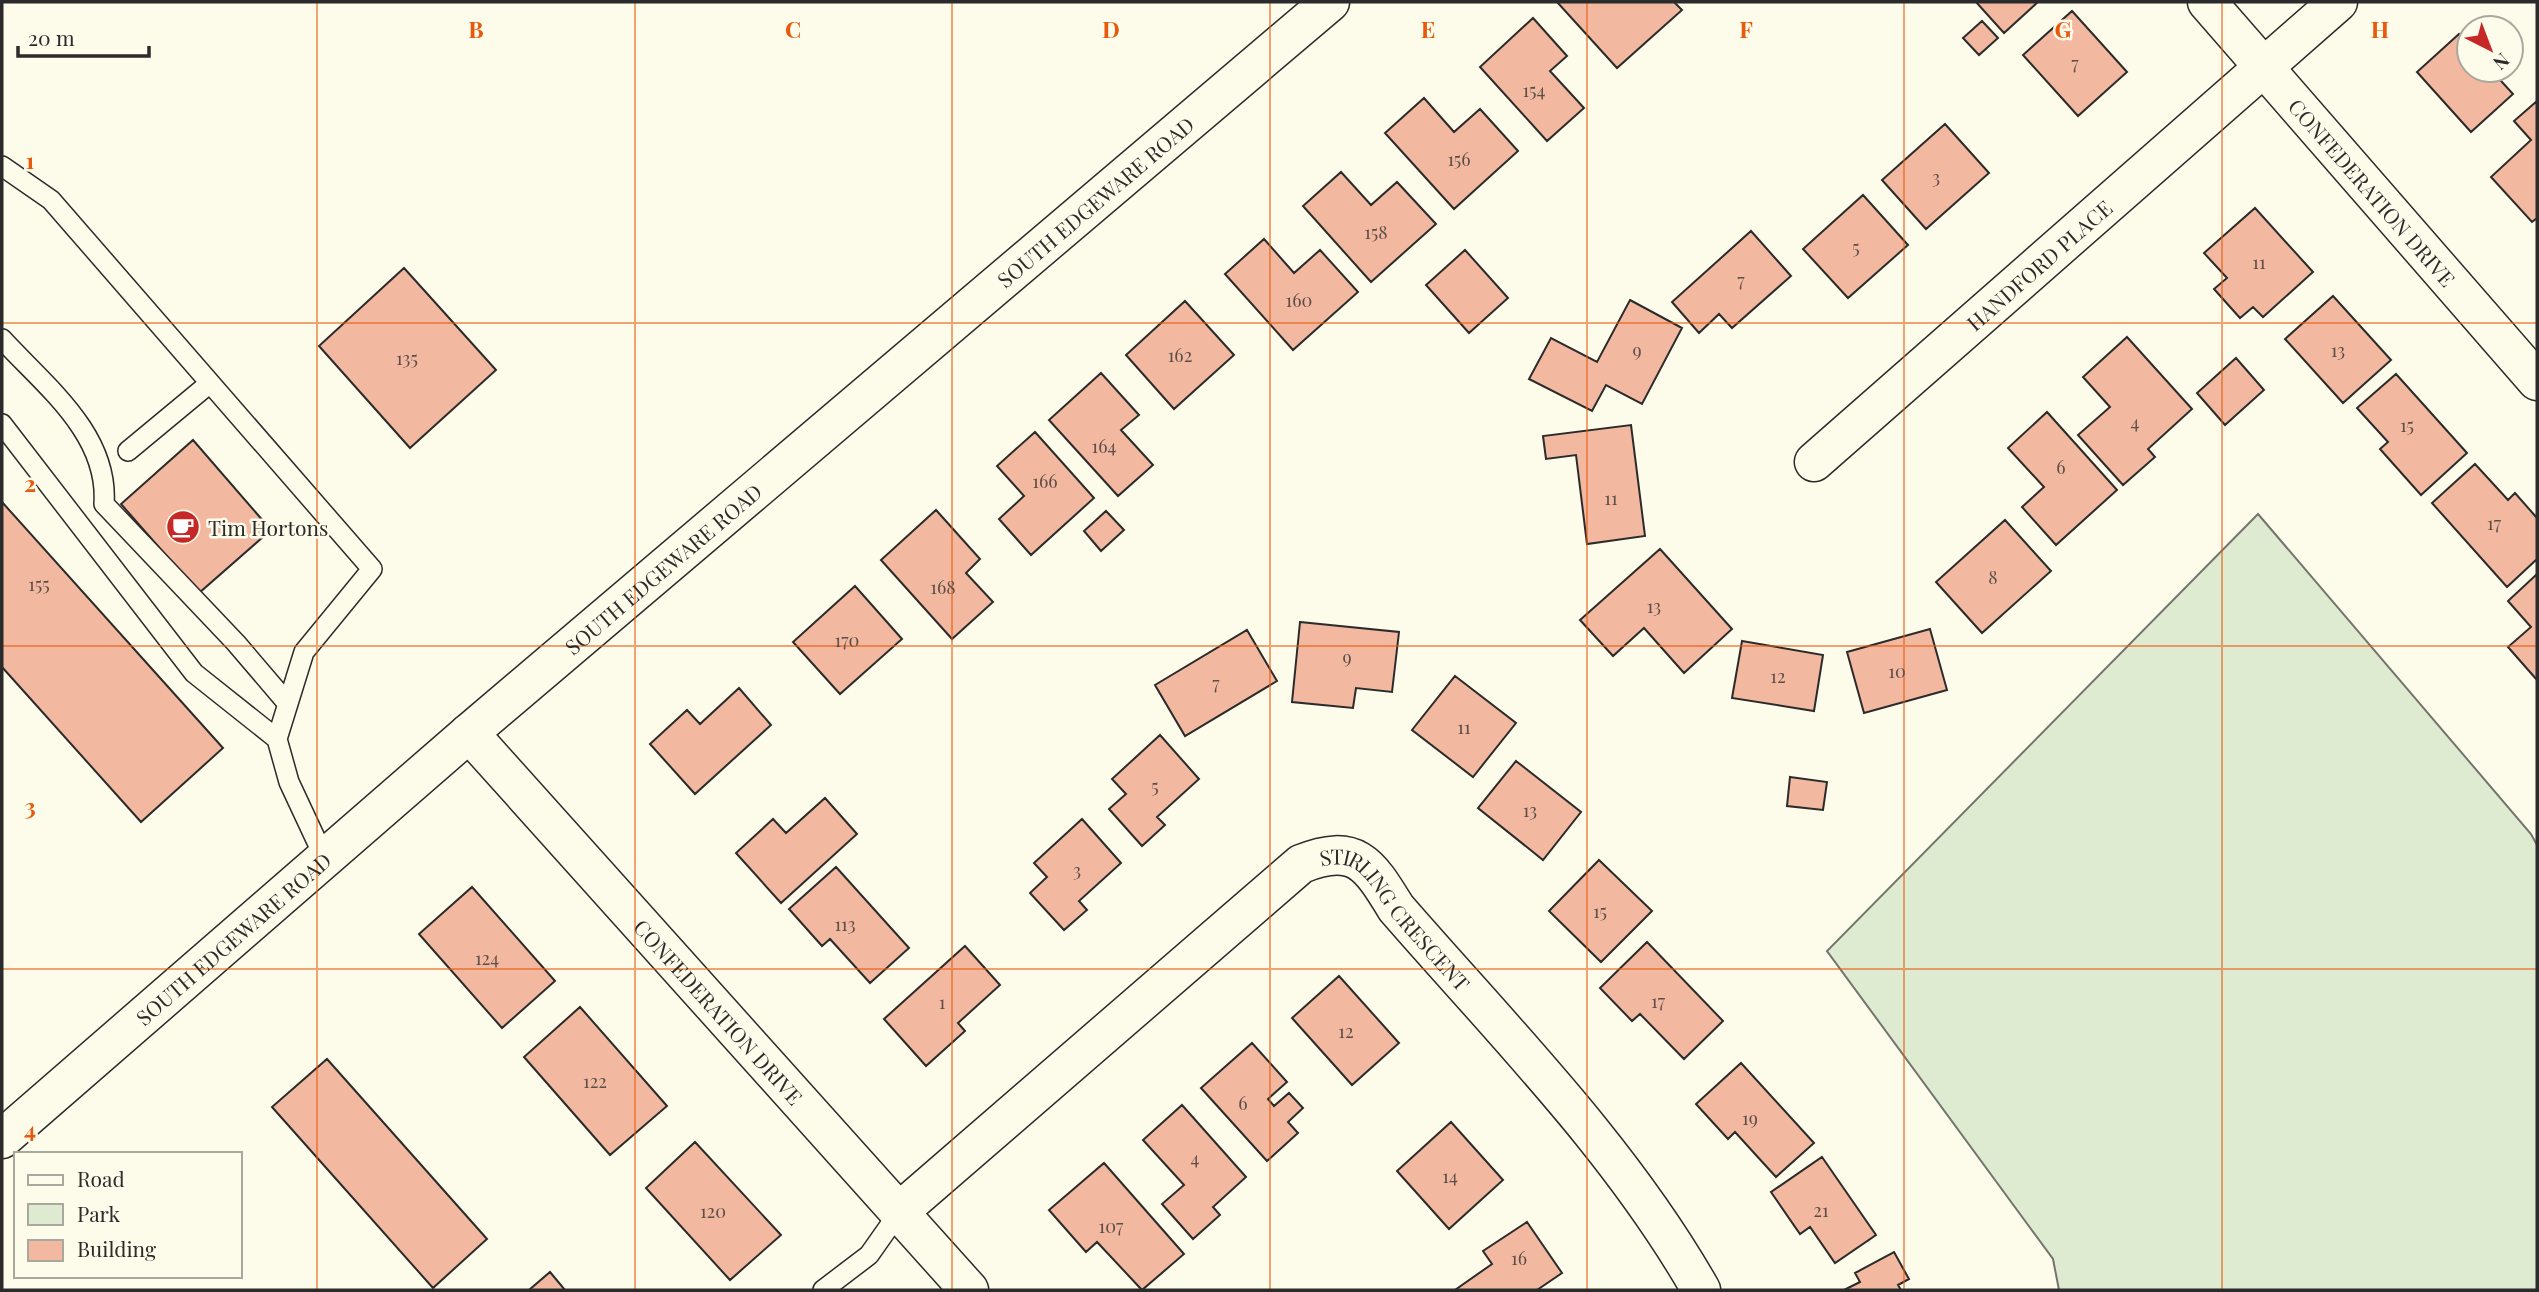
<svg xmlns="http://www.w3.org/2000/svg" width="2539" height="1292" font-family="'Playfair Display',serif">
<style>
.green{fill:#deebd1;stroke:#74746e;stroke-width:2}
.building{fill:#f2b8a0;stroke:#2b2b2b;stroke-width:2}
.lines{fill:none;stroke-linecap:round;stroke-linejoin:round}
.service-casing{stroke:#2b2b2b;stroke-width:22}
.minor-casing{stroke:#2b2b2b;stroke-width:41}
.secondary-casing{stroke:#2b2b2b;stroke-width:41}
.service{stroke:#fdfbea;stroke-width:19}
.minor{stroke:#fdfbea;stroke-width:38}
.secondary{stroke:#fdfbea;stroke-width:38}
.grid{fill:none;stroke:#e8590c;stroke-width:2;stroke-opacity:0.55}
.labels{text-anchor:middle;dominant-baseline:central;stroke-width:5;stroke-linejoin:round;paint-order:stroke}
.number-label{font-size:18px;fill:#5d4e48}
.street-label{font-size:21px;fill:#2b2b2b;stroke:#fdfbea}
.poi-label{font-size:21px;fill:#2b2b2b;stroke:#fdfbea;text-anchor:start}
.grid-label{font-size:23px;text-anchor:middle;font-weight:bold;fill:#e8590c;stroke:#fdfbea;stroke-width:5;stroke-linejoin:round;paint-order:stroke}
</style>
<rect width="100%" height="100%" fill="#fdfbea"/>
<!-- green -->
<path class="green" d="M 2258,514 L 2531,834 L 2537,845 L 2537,1290 L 2059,1290 L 2053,1259 L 1827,951 Z"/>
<!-- building -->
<path class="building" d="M 1557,2 L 1674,2 L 1682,10 L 1617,68 Z
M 1976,2 L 2038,2 L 2004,33 Z
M 2072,11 L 2127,72 L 2078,116 L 2023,55 Z
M 1533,18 L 1567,56 L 1550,71 L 1584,108 L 1547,141 L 1480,67 Z
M 1982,21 L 1998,38 L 1979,55 L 1963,38 Z
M 2459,34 L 2469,45 L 2469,70 L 2491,70 L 2513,94 L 2471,132 L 2417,72 Z
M 1424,98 L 1454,132 L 1480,109 L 1518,151 L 1454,209 L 1385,133 Z
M 2537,101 L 2537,218 L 2532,222 L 2491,177 L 2531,140 L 2514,121 Z
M 1945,124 L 1989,173 L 1926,229 L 1882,180 Z
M 1341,172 L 1371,205 L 1397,182 L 1436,224 L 1371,282 L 1303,206 Z
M 1863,195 L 1908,245 L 1848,298 L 1803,249 Z
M 2255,208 L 2313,272 L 2263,317 L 2253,307 L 2240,318 L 2214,289 L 2227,278 L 2204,253 Z
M 1751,231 L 1791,276 L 1732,328 L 1719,314 L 1699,333 L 1672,302 Z
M 1264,239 L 1294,273 L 1320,250 L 1358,292 L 1293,350 L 1225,274 Z
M 1465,250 L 1508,298 L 1469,333 L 1426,285 Z
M 404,268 L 496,370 L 410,448 L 319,346 Z
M 2333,296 L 2391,360 L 2343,403 L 2285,339 Z
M 1630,300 L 1682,328 L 1642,404 L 1606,385 L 1592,411 L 1529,379 L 1551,338 L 1597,362 Z
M 1185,301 L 1234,355 L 1174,409 L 1126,355 Z
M 2127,337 L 2192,409 L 2148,449 L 2155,457 L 2123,485 L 2078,435 L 2110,407 L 2083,377 Z
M 2236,358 L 2264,390 L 2225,425 L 2197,393 Z
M 1101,373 L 1139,415 L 1121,430 L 1153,465 L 1118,496 L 1049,420 Z
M 2396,374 L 2467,453 L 2421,495 L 2380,449 L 2388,442 L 2357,408 Z
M 2047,412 L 2117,490 L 2056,545 L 2022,507 L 2044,487 L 2008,448 Z
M 1631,425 L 1645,536 L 1587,544 L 1576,455 L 1546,459 L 1543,436 Z
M 1035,432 L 1094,498 L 1031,555 L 999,519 L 1024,496 L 997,466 Z
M 193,440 L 271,530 L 199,593 L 121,504 Z
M 2475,464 L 2508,500 L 2515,493 L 2537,518 L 2537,559 L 2507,587 L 2432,503 Z
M 2,502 L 223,748 L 141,822 L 2,667 Z
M 936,510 L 980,559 L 966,573 L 993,602 L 952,639 L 881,560 Z
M 1106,511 L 1124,530 L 1101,551 L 1084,531 Z
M 2005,520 L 2051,571 L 1982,633 L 1936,582 Z
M 1660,549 L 1732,629 L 1684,673 L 1644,628 L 1613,656 L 1580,620 Z
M 2537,574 L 2537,680 L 2508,647 L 2531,627 L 2508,601 Z
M 855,586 L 902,639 L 840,694 L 793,642 Z
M 1300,622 L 1399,632 L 1392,692 L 1356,688 L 1353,708 L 1292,702 Z
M 1930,629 L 1947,690 L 1864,713 L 1847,652 Z
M 1247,630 L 1277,681 L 1185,736 L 1155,685 Z
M 1742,641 L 1823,655 L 1814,711 L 1732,698 Z
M 1455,676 L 1516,723 L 1473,777 L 1412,730 Z
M 739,688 L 771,725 L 695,794 L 650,744 L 687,710 L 700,724 Z
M 1160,735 L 1199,779 L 1157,817 L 1165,825 L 1142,846 L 1109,809 L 1126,794 L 1112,779 Z
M 1516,761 L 1581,812 L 1543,860 L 1478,808 Z
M 1790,777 L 1827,782 L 1823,810 L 1787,806 Z
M 825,798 L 857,834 L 781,903 L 736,853 L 773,819 L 786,833 Z
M 1082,819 L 1121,863 L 1079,901 L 1087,910 L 1064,930 L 1030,893 L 1047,877 L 1034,863 Z
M 1599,860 L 1652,911 L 1601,962 L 1549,911 Z
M 836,867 L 909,948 L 870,983 L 830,939 L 822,946 L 789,909 Z
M 472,887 L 555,981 L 502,1028 L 419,934 Z
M 1647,942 L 1723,1021 L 1684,1059 L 1640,1014 L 1632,1021 L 1600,988 Z
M 965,946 L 1000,985 L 958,1023 L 965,1031 L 926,1066 L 884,1019 Z
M 1339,976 L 1399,1043 L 1352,1085 L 1292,1018 Z
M 580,1007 L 667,1106 L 610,1155 L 524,1057 Z
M 1252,1043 L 1287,1082 L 1268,1099 L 1274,1106 L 1289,1093 L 1303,1108 L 1288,1122 L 1298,1133 L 1267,1161 L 1201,1088 Z
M 327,1059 L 487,1239 L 433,1288 L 272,1107 Z
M 1741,1063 L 1814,1143 L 1776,1177 L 1735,1132 L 1728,1139 L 1696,1104 Z
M 1182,1105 L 1246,1177 L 1213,1207 L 1220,1215 L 1193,1239 L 1162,1204 L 1184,1185 L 1143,1140 Z
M 1451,1122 L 1503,1180 L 1449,1229 L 1397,1171 Z
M 695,1142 L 781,1235 L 730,1280 L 646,1188 Z
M 1822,1157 L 1876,1235 L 1835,1263 L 1810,1227 L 1800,1234 L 1771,1192 Z
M 1104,1163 L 1184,1254 L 1142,1290 L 1097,1242 L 1086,1252 L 1049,1210 Z
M 1527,1222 L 1562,1273 L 1537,1290 L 1455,1290 L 1492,1264 L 1483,1251 Z
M 1894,1252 L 1909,1279 L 1898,1285 L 1901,1290 L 1844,1290 L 1860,1282 L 1855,1273 Z
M 550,1272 L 565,1290 L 529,1290 Z"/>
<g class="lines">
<!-- service casing -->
<g class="service-casing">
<path id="service" d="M 2,166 L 51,200 L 372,569 L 304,652 L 277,739 L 289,782 L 325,859
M 2,339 C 45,386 109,434 104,504 L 236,643 L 288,704
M 2,424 L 194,673 L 277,739
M 128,451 L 210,383
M 823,1290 L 869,1255 L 900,1211"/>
</g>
<!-- minor casing -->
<g class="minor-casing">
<g id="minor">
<path id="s1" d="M 2207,2 L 2537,381"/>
<path id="s2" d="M 1814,462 L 2338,2"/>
<path id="s3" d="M 469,733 L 969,1290"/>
<path id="s4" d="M 900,1211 L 1301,864 C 1356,842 1369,864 1396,908 C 1502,1030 1621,1149 1701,1290"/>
</g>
</g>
<!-- secondary casing -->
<g class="secondary-casing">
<g id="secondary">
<path id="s5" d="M 2,1139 L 469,733 L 1330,2"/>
</g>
</g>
<!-- service -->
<use href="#service" class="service"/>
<!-- minor -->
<use href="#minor" class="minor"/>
<!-- secondary -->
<use href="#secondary" class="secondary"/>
</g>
<!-- grid -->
<path class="grid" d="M 317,2 L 317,1290M 635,2 L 635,1290M 952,2 L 952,1290M 1270,2 L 1270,1290M 1587,2 L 1587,1290M 1904,2 L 1904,1290M 2222,2 L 2222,1290M 2,323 L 2537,323M 2,646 L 2537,646M 2,969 L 2537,969"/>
<!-- icons -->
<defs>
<g id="cafe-disc" transform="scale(1.75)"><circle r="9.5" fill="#c62828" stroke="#fdfbea"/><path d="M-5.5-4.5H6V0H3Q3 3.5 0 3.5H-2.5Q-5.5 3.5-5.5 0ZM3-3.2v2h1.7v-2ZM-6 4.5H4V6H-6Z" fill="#fff"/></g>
</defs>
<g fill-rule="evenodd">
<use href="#cafe-disc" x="183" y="527"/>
</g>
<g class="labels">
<!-- number labels -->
<g class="number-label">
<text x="2075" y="63">7</text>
<text x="1534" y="90">154</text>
<text x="1459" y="159">156</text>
<text x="1936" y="177">3</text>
<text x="1376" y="232">158</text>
<text x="1856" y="247">5</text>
<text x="2259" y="262">11</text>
<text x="1741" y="280">7</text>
<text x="1299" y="300">160</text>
<text x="1637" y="350">9</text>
<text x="2338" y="350">13</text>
<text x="1180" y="355">162</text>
<text x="407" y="358">135</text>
<text x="2135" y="422">4</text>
<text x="2407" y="425">15</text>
<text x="1104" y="446">164</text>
<text x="2061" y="467">6</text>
<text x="1045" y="481">166</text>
<text x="1611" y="498">11</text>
<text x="2494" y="523">17</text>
<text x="1993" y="577">8</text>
<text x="39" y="584">155</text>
<text x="943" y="587">168</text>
<text x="1654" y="606">13</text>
<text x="847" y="640">170</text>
<text x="1347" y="657">9</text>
<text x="1897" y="671">10</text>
<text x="1778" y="676">12</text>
<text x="1216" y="683">7</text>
<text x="1464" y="727">11</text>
<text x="1155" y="786">5</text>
<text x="1530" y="810">13</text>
<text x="1077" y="870">3</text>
<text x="1600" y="911">15</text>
<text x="845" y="924">113</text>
<text x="487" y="958">124</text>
<text x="1658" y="1001">17</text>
<text x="942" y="1002">1</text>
<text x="1346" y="1031">12</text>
<text x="595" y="1081">122</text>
<text x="1243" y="1103">6</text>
<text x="1750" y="1118">19</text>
<text x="1195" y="1158">4</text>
<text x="1450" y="1176">14</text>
<text x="1821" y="1210">21</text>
<text x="713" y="1211">120</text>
<text x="1111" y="1226">107</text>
<text x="1519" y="1258">16</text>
</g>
<!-- street labels -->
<g class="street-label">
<text stroke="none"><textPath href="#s1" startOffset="252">CONFEDERATION DRIVE</textPath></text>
<text stroke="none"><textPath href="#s5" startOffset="1440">SOUTH EDGEWARE ROAD</textPath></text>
<text stroke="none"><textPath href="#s2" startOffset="299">HANDFORD PLACE</textPath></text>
<text stroke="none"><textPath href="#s5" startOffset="873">SOUTH EDGEWARE ROAD</textPath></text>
<text stroke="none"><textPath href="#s4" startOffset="653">STIRLING CRESCENT</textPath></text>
<text stroke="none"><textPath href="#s5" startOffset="306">SOUTH EDGEWARE ROAD</textPath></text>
<text stroke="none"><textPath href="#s3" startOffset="374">CONFEDERATION DRIVE</textPath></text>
</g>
<!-- poi labels -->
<g class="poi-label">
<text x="208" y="527">Tim Hortons</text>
</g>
</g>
<g class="grid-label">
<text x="476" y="38">B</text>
<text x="793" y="38">C</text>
<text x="1111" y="38">D</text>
<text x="1428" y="38">E</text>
<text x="1746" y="38">F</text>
<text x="2063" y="38">G</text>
<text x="2380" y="38">H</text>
<text x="30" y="169">1</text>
<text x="30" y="492">2</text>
<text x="30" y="815">3</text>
<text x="30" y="1138">4</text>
</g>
<!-- border -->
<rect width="2539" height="1292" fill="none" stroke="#2b2b2b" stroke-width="7"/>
<!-- legend -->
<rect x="14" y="1152" width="228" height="126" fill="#fdfbea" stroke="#a9a89e" stroke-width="2"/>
<rect x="28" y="1175" width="35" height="10" fill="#fdfbea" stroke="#a9a89e" stroke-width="2"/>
<text x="77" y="1187" font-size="21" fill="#2b2b2b">Road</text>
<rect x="28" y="1204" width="35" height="21" fill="#deebd1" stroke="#a9a89e" stroke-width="2"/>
<text x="77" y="1222" font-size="21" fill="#2b2b2b">Park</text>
<rect x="28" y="1240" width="35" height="21" fill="#f2b8a0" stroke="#a9a89e" stroke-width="2"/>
<text x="77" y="1257" font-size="21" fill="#2b2b2b">Building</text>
<!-- north arrow -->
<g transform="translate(2490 49) rotate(138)"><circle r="33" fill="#fdfbea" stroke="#a9a89e" stroke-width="2"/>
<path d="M0-5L12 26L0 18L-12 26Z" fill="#c62828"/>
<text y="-10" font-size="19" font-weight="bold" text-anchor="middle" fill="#2b2b2b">N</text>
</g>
<!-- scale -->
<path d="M18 46v10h131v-10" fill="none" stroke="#2b2b2b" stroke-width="3.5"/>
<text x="28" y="46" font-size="21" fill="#2b2b2b" stroke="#fdfbea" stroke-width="5" paint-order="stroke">20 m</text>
</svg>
